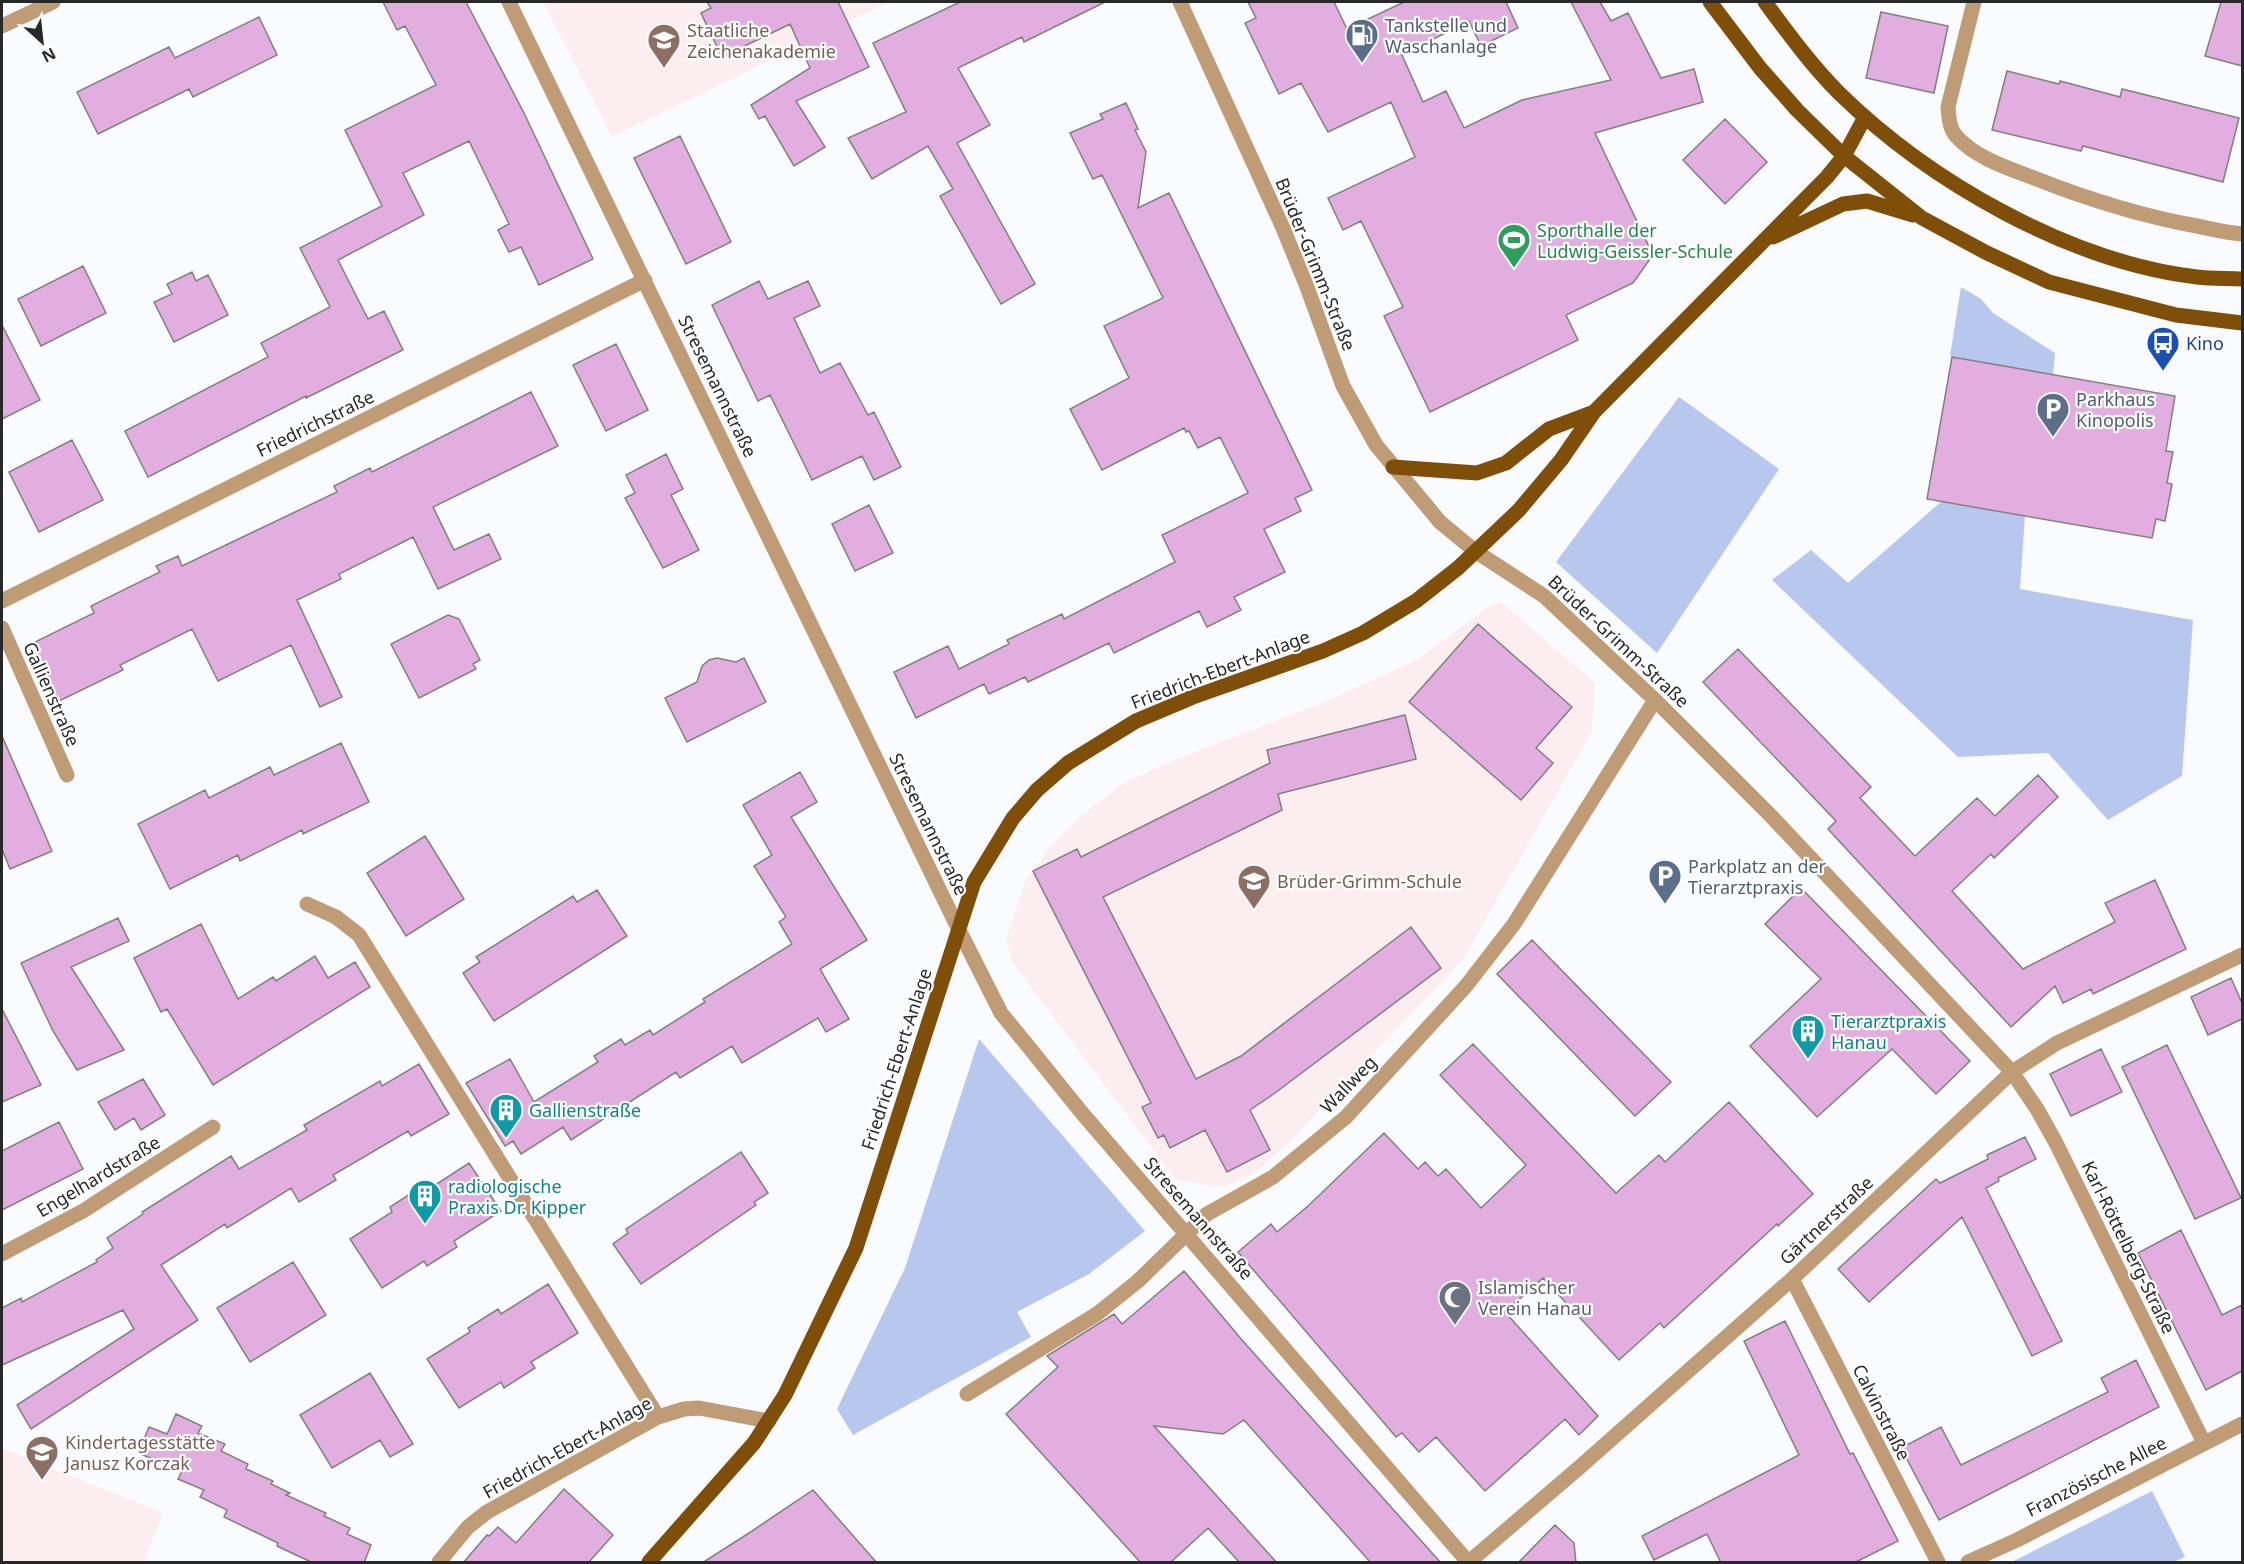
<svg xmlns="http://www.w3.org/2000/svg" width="2244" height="1564" font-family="'Noto Sans',sans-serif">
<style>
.education{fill:#fcedf1}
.green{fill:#b7c7ed}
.building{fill:#e1aedf;stroke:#817f81;stroke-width:1.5}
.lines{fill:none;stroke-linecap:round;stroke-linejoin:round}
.minor{stroke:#bf9b76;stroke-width:15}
.major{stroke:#7f4e09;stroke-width:15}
.labels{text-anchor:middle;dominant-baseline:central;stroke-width:4.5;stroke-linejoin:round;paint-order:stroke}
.service-label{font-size:18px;fill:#4e5e75;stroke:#fff;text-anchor:start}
.education-label{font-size:18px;fill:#785e54;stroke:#fff;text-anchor:start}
.leisure-label{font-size:18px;fill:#27864d;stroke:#fff;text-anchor:start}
.street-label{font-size:18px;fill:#282829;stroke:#fff}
.transit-label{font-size:18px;fill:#164399;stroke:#fff;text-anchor:start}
.culture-label{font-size:18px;fill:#0d838f;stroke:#fff;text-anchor:start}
.worship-label{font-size:18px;fill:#5b616d;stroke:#fff;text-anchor:start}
</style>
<rect width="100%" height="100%" fill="#fafbfe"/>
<!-- education -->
<path class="education" d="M 543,2 L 889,2 L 612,137 Z
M 1501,602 L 1595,683 L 1592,731 L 1464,958 L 1290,1141 L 1256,1172 L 1232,1184 L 1213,1186 L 1176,1180 L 1013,963 L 1006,940 L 1026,879 L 1051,846 L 1080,817 L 1124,783 L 1170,762 L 1327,701 L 1417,660 L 1485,609 Z
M 2,1448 L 163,1513 L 144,1562 L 2,1562 Z"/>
<!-- green -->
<path class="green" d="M 1961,287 L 1981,299 L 1993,313 L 2055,353 L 2053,375 L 1950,356 Z
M 1679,397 L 1779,469 L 1657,653 L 1556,562 Z
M 1942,501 L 2025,515 L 2020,589 L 2193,620 L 2182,776 L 2108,820 L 2048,753 L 1958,757 L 1772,580 L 1811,550 L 1848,583 Z
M 979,1039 L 1145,1231 L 1089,1274 L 1017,1312 L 1031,1337 L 853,1435 L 837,1409 L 905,1268 Z
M 2152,1491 L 2185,1557 L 2173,1562 L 2012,1562 Z"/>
<!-- building -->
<path class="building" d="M 383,2 L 466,2 L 524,113 L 593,259 L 539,285 L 521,247 L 509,252 L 498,230 L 509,224 L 469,141 L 403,173 L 424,215 L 338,260 L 368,319 L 384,311 L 403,350 L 306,398 L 306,396 L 148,477 L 125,431 L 268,357 L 261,343 L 330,307 L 300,248 L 382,206 L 345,130 L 436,85 L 405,26 L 397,30 Z
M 707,2 L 838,2 L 869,67 L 796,101 L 825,147 L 794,166 L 765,116 L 759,119 L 751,105 L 810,68 L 790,24 L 722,57 L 701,13 L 711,8 Z
M 960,2 L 1105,2 L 1024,42 L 1022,37 L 958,68 L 990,125 L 957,143 L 1035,284 L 1001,304 L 940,196 L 953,189 L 928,146 L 872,179 L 848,138 L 906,112 L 873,43 Z
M 1248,2 L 1334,2 L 1347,29 L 1404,2 L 1507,2 L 1506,2 L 1518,28 L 1481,46 L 1469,21 L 1402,55 L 1423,102 L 1446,91 L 1464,128 L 1522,100 L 1611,80 L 1571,2 L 1600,2 L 1611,21 L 1628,13 L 1661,78 L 1694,69 L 1703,102 L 1595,133 L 1653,255 L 1633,283 L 1566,315 L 1578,340 L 1430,412 L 1384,316 L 1403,307 L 1361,221 L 1343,230 L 1328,198 L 1415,157 L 1391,102 L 1328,132 L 1301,83 L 1279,94 L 1245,23 L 1256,18 Z
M 2221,2 L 2242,2 L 2242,66 L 2205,56 Z
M 1881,12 L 1948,26 L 1934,93 L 1866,78 Z
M 259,17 L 277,55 L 193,97 L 189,89 L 98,134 L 77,92 L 169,47 L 175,58 Z
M 2007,71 L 2059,84 L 2060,81 L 2120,97 L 2122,89 L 2239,118 L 2223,182 L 2083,146 L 2081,151 L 1992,130 Z
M 1126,103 L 1138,129 L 1135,130 L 1146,152 L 1138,208 L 1169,193 L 1312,490 L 1295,498 L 1301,511 L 1264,529 L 1285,572 L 1234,597 L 1241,610 L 1207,627 L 1199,611 L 1114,653 L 1109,643 L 1028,682 L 1025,677 L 989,694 L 984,684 L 916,718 L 894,672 L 948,646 L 959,669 L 1009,644 L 1007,640 L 1062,614 L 1064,619 L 1175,562 L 1162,535 L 1248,493 L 1220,437 L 1198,448 L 1189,431 L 1186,432 L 1184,428 L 1102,470 L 1070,409 L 1129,378 L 1104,326 L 1163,298 L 1102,175 L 1093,179 L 1070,133 L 1103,119 L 1100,114 Z
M 1725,119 L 1767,162 L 1725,204 L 1683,160 Z
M 680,136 L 731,242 L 686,264 L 634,158 Z
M 83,266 L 106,313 L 41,346 L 18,299 Z
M 192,272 L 196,281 L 208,275 L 228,315 L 174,342 L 154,302 L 172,294 L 167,284 Z
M 759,281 L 768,299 L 808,281 L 820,306 L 794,318 L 820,373 L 840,363 L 868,415 L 874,412 L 901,467 L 874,480 L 862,456 L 812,480 L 770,395 L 758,401 L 712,305 Z
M 2,325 L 40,400 L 2,419 Z
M 616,344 L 648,410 L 606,431 L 573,365 Z
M 1952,357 L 2175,396 L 2166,451 L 2173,452 L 2167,483 L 2172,484 L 2165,521 L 2156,519 L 2152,538 L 1927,499 Z
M 531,392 L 558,446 L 433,507 L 454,550 L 489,534 L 501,559 L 438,589 L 413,537 L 339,574 L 341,579 L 297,600 L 342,697 L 320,707 L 291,645 L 218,681 L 192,629 L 120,665 L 123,670 L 57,702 L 29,645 L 94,613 L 91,606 L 160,572 L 156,566 L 178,556 L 182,566 L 337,492 L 334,486 L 370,468 L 372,472 Z
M 72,440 L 103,500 L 39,532 L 9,472 Z
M 666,454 L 683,489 L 671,495 L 699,550 L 663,568 L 625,498 L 635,493 L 626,475 Z
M 869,505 L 893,553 L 855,571 L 832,524 Z
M 448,615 L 459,619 L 480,660 L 473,664 L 476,669 L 419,698 L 391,644 Z
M 1478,624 L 1572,707 L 1536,748 L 1553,763 L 1521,800 L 1409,702 Z
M 1738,649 L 1871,787 L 1860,798 L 1915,856 L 1977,798 L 1995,816 L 2038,775 L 2058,797 L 1994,858 L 1991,854 L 1952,891 L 2023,969 L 2115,922 L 2105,903 L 2155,880 L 2186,949 L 2093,994 L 2091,989 L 2063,1003 L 2055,986 L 2011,1027 L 1828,829 L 1836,821 L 1703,682 Z
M 717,658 L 736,662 L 744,658 L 766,702 L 687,742 L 665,698 L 697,682 L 702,666 L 709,660 Z
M 1405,715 L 1416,759 L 1278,794 L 1282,810 L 1103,897 L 1196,1079 L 1241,1056 L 1411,927 L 1441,968 L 1275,1093 L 1250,1110 L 1270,1150 L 1227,1172 L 1205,1130 L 1170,1148 L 1164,1135 L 1158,1138 L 1142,1107 L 1151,1103 L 1033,871 L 1077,849 L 1081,857 L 1270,763 L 1267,750 Z
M 2,736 L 52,851 L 10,869 L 2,849 Z
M 341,743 L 369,802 L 303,834 L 302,830 L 240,861 L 238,855 L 170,889 L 138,824 L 205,790 L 209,798 L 270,767 L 274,775 Z
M 800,772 L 817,802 L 791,817 L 867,940 L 820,969 L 849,1019 L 826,1032 L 818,1018 L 742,1063 L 732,1046 L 680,1078 L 676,1072 L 571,1140 L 563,1127 L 521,1154 L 513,1141 L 505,1146 L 466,1083 L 510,1059 L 534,1102 L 598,1062 L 594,1056 L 621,1039 L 625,1045 L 650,1030 L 653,1035 L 705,1002 L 703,999 L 792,944 L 779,922 L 786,917 L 754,866 L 772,855 L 743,805 Z
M 425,836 L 464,899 L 406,936 L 367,873 Z
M 1801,888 L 1970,1061 L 1936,1094 L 1892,1049 L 1817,1117 L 1750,1046 L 1821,979 L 1765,924 Z
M 597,890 L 627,936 L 494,1021 L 463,973 L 480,962 L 476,957 L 573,896 L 577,902 Z
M 118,918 L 129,941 L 71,967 L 124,1050 L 77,1070 L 53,1031 L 21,963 Z
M 201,924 L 238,999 L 273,977 L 276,981 L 315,956 L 328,978 L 355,962 L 370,987 L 213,1085 L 167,1009 L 161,1012 L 134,958 Z
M 1532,940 L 1671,1082 L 1635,1116 L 1497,974 Z
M 2231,978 L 2242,1003 L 2242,1019 L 2208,1035 L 2191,997 Z
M 2,1009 L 41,1085 L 2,1102 Z
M 1473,1044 L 1616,1193 L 1659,1155 L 1665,1162 L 1729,1102 L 1813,1194 L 1778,1226 L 1777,1224 L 1664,1328 L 1660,1323 L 1619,1360 L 1543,1278 L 1505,1312 L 1598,1416 L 1579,1435 L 1565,1419 L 1485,1491 L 1436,1437 L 1419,1452 L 1402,1433 L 1396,1437 L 1238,1252 L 1271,1224 L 1277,1232 L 1308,1206 L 1384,1133 L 1418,1169 L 1425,1162 L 1438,1176 L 1446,1169 L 1481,1208 L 1526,1165 L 1440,1075 Z
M 2167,1045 L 2241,1198 L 2195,1219 L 2122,1067 Z
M 2101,1049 L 2122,1092 L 2071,1116 L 2050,1074 Z
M 419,1064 L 449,1114 L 411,1136 L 408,1131 L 333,1175 L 336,1180 L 299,1202 L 291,1188 L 227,1228 L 225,1224 L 161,1265 L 198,1320 L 31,1429 L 17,1405 L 134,1329 L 123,1310 L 2,1365 L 2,1308 L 21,1298 L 22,1302 L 97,1262 L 96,1260 L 113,1248 L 107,1238 L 143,1214 L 142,1212 L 231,1156 L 239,1169 L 307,1130 L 304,1125 L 380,1081 L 382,1086 Z
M 143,1079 L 165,1115 L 141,1130 L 134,1118 L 115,1130 L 98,1102 Z
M 59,1122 L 83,1169 L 2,1210 L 2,1151 Z
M 2025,1137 L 2036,1159 L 1998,1178 L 1999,1181 L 1986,1188 L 2062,1341 L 2032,1356 L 1962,1217 L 1869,1302 L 1838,1269 L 1936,1179 L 1940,1183 L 1988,1159 L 1987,1155 Z
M 741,1152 L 768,1193 L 754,1202 L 756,1205 L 641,1284 L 613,1244 L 628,1233 L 626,1229 Z
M 469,1163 L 501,1211 L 454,1241 L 457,1247 L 427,1266 L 424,1261 L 382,1288 L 350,1239 L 392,1212 L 390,1207 L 419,1188 L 423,1193 Z
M 2181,1230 L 2222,1315 L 2242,1305 L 2242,1371 L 2206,1390 L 2138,1253 Z
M 293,1262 L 326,1315 L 250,1362 L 217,1308 Z
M 1184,1271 L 1242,1340 L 1441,1563 L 1371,1563 L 1244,1420 L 1223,1434 L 1154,1426 L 1277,1563 L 1240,1563 L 1208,1528 L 1170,1563 L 1141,1563 L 1006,1414 L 1058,1367 L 1047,1356 L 1114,1314 L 1122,1324 Z
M 548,1284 L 578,1333 L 531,1362 L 535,1368 L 504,1388 L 501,1382 L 459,1408 L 427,1359 L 470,1332 L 468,1328 L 498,1309 L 501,1314 Z
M 1785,1321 L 1850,1454 L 1853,1453 L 1898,1541 L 1854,1563 L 1721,1563 L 1707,1534 L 1654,1560 L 1642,1536 L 1799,1455 L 1744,1341 Z
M 2136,1360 L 2159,1407 L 1939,1520 L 1901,1448 L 1941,1427 L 1961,1465 L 2108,1392 L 2101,1378 Z
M 370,1373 L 413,1444 L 390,1457 L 380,1440 L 332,1468 L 300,1415 Z
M 176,1414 L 202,1426 L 198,1433 L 225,1444 L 221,1451 L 248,1464 L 246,1469 L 273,1481 L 271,1484 L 290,1493 L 286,1495 L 326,1513 L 324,1516 L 350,1528 L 347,1534 L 371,1545 L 364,1563 L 313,1563 L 277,1546 L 278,1543 L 224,1517 L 227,1510 L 200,1497 L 204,1490 L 178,1479 L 182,1471 L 138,1453 L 149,1427 L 167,1434 Z
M 564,1489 L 613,1535 L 588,1563 L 463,1563 L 487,1535 L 489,1536 L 498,1527 L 516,1543 Z
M 813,1490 L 877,1563 L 702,1563 L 749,1533 Z
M 1555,1525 L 1574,1543 L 1576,1563 L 1518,1563 Z"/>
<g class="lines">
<!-- minor -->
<path class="minor" d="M 509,2 L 958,928 L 1001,1013 L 1032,1051 L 1082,1113 L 1468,1562
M 1180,2 L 1283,228 L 1307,287 L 1343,386 L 1376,445 L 1440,522 L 1475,551 L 1544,596 L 1655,700 L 1772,817 L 2012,1072 L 2037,1109 L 2056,1143 L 2204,1443
M 1974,2 L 1948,107 C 1949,117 1949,129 1957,137 C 1976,158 2008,168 2034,178 C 2087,199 2141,216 2197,226 C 2212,229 2227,233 2242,234
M 2,26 L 53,2
M 2,601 L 645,280
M 2,628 L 67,775
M 307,904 L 336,917 L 359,935 L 658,1417
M 2,1254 L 83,1211 L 213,1127
M 1792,1279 L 1938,1562
M 967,1394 L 1097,1314 L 1138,1281 L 1207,1214 L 1273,1177 L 1346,1117 L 1466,986 L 1514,924 L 1655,700
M 439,1562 L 468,1527 L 487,1512 L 658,1417 L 684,1409 L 699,1408 L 769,1421
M 1469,1562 L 1581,1466 L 1792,1279 L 2012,1072 L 2057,1043 L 2242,955
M 1968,1562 L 2017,1540 L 2242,1424"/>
<!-- major -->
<path class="major" d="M 1710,2 L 1760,68 L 1797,110 L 1844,156 L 1922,218 L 1987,253 L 2049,282 L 2176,315 L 2242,323
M 1765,2 C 1788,33 1811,65 1839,93 C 1930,182 2070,262 2197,277 C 2212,279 2228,278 2242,279
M 1773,237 L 1843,204 L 1867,201 L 1913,215
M 1393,467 L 1477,473 L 1506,463 L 1549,429 L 1594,412
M 649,1562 L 754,1443 L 785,1395 L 856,1248 L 974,882 L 1013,818 L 1037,790 L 1068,763 L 1136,721 L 1193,697 L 1323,651 L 1363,633 L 1416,601 L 1458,568 L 1519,510 L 1561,460 L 1594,412 L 1827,177 L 1844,156 L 1865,117"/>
</g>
<!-- icons -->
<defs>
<g id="fuel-pin" transform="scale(1.725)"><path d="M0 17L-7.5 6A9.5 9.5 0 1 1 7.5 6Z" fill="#5c6f8a" stroke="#fff"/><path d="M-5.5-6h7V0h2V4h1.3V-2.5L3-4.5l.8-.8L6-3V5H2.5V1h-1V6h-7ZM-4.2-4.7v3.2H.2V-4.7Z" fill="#fff"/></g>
<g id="school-pin" transform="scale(1.725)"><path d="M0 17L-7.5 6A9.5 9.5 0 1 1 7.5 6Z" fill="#8d6e63" stroke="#fff"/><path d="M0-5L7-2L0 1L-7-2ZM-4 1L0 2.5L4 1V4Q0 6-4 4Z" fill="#fff"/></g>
<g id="stadium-pin" transform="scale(1.725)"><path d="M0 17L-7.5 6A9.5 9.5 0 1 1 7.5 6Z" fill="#2e9e5b" stroke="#fff"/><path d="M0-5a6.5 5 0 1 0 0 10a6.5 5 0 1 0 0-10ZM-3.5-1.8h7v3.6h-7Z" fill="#fff"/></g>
<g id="bus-pin" transform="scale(1.725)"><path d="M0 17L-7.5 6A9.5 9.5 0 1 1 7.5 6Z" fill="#1a4fb4" stroke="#fff"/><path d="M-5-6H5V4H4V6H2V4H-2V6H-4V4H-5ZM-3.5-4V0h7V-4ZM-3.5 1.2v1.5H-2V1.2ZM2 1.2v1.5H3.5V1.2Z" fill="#fff"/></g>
<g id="parking-pin" transform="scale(1.725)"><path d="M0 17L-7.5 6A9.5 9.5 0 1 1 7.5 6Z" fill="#5c6f8a" stroke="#fff"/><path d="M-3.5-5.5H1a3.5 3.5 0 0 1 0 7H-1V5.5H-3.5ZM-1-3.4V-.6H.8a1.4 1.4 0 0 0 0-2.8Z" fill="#fff"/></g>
<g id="building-pin" transform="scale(1.725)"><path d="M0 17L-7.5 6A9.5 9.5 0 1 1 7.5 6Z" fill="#0f9aa8" stroke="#fff"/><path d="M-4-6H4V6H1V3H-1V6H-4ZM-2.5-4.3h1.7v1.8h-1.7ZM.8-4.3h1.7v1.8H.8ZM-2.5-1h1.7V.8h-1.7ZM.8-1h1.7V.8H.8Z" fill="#fff"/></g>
<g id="mosque-pin" transform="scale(1.725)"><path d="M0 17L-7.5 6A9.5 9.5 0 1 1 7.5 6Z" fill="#6b7280" stroke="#fff"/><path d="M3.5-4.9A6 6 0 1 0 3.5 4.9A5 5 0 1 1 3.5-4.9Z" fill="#fff"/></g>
</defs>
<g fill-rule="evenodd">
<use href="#fuel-pin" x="1362" y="35"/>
<use href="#school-pin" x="664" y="40"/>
<use href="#stadium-pin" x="1514" y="240"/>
<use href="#bus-pin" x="2163" y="343"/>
<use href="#parking-pin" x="2053" y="409"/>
<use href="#parking-pin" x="1665" y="876"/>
<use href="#school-pin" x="1254" y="881"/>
<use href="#building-pin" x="1808" y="1031"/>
<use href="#building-pin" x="506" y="1110"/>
<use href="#building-pin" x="425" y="1196"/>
<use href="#mosque-pin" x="1455" y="1297"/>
<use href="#school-pin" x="42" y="1452"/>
</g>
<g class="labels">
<!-- service labels -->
<g class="service-label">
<text x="1385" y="25">Tankstelle und<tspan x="1385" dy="21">Waschanlage</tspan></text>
<text x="2076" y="399">Parkhaus<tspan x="2076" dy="21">Kinopolis</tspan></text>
<text x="1688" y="866">Parkplatz an der<tspan x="1688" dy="21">Tierarztpraxis</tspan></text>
</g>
<!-- education labels -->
<g class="education-label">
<text x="687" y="30">Staatliche<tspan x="687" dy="21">Zeichenakademie</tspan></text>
<text x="1277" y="881">Brüder-Grimm-Schule</text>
<text x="65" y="1442">Kindertagesstätte<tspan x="65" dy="21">Janusz Korczak</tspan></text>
</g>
<!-- leisure labels -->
<g class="leisure-label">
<text x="1537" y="230">Sporthalle der<tspan x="1537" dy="21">Ludwig-Geissler-Schule</tspan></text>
</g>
<!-- street labels -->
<g class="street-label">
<text transform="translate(1316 264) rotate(68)">Brüder-Grimm-Straße</text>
<text transform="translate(718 386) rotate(64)">Stresemannstraße</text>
<text transform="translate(315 423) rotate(-26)">Friedrichstraße</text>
<text transform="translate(1619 641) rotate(43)">Brüder-Grimm-Straße</text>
<text transform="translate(1220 669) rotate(-21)">Friedrich-Ebert-Anlage</text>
<text transform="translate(52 694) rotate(66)">Gallienstraße</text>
<text transform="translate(929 824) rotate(64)">Stresemannstraße</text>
<text transform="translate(896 1059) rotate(-72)">Friedrich-Ebert-Anlage</text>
<text transform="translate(1348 1084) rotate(-46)">Wallweg</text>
<text transform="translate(98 1176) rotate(-31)">Engelhardstraße</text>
<text transform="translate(1199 1218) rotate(49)">Stresemannstraße</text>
<text transform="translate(1826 1220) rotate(-43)">Gärtnerstraße</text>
<text transform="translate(2129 1247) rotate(64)">Karl-Röttelberg-Straße</text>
<text transform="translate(1882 1412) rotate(63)">Calvinstraße</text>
<text transform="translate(567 1447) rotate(-29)">Friedrich-Ebert-Anlage</text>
<text transform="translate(2096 1476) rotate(-27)">Französische Allee</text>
</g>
<!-- transit labels -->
<g class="transit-label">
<text x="2186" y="343">Kino</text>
</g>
<!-- culture labels -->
<g class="culture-label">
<text x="1831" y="1021">Tierarztpraxis<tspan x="1831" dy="21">Hanau</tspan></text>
<text x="529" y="1110">Gallienstraße</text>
<text x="448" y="1186">radiologische<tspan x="448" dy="21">Praxis Dr. Kipper</tspan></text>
</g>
<!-- worship labels -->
<g class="worship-label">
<text x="1478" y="1287">Islamischer<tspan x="1478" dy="21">Verein Hanau</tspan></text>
</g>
</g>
<!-- border -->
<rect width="2244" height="1564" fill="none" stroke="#282829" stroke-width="6"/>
<!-- north arrow -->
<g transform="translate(42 42) rotate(153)" stroke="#ffffff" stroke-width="4.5" paint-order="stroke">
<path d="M0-4.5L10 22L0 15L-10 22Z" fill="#282829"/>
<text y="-9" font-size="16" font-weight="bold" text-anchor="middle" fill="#282829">N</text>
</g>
</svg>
